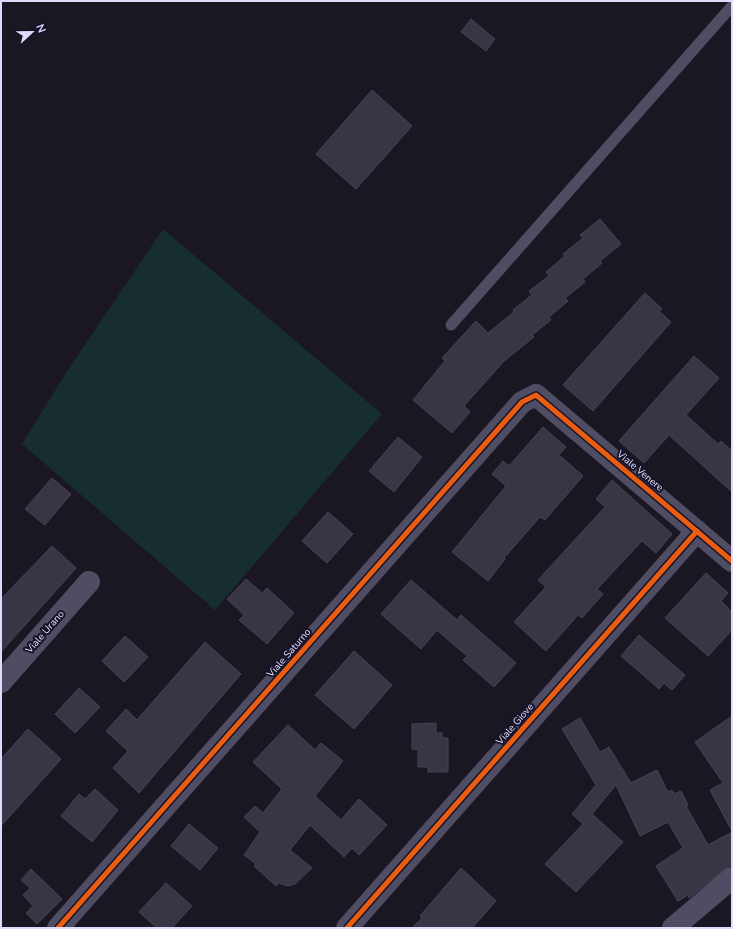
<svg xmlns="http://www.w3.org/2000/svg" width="733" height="929" font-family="'Nunito Sans',sans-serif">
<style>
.green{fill:#162e30}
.building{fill:#393544;stroke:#474256}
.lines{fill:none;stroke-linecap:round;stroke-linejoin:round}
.lane{stroke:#4f4d63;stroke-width:11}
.street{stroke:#4f4d63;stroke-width:22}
.cycleway-casing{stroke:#161228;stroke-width:8}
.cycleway{stroke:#e95d12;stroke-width:5}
.labels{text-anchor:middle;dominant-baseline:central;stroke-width:4;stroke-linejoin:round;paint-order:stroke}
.street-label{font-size:10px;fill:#e0dbfd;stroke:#161228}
</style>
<rect width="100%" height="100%" fill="#1a1723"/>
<!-- green -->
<path class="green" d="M 163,229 L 382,414 L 215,610 L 22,444 L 64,376 Z"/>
<!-- building -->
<path class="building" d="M 471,19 L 495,39 L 486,51 L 461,32 Z
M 372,90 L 412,126 L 356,189 L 316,154 Z
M 600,219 L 621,244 L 600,261 L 602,263 L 583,279 L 585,282 L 565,298 L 568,301 L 549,317 L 551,320 L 532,335 L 534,337 L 504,361 L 464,406 L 470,412 L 452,433 L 413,400 L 445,361 L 442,358 L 476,321 L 488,333 L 514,312 L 513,310 L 532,295 L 529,291 L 549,276 L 546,272 L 565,256 L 563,254 L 583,238 L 580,235 Z
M 645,293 L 662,309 L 659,311 L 671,322 L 593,411 L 563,385 Z
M 694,356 L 719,378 L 686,415 L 718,444 L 721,441 L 732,451 L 732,492 L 669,435 L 644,463 L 619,441 Z
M 543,427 L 566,447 L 559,455 L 583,476 L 545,520 L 540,517 L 504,558 L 505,559 L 488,581 L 452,552 L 506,486 L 492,474 L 503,461 L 509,466 Z
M 398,437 L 422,457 L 394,492 L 369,471 Z
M 52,478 L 71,494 L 45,525 L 25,509 Z
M 612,480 L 672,534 L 656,553 L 642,541 L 597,589 L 603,594 L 582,618 L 578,615 L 546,651 L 514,622 L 546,587 L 538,580 L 605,507 L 596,499 Z
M 328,512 L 353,534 L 327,563 L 302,541 Z
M 52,546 L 76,568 L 1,652 L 1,599 Z
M 706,573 L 728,593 L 721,601 L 732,612 L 732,630 L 708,656 L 665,618 Z
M 246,579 L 262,593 L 267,588 L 294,613 L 267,644 L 239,620 L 244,615 L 227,599 Z
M 411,580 L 457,620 L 461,615 L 516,663 L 494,687 L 463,660 L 467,656 L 437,630 L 421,649 L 381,614 Z
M 639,635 L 685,675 L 672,690 L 664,683 L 659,689 L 621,656 Z
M 125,636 L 148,657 L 124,682 L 102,661 Z
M 205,642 L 241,674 L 139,793 L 113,768 L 128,751 L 106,731 L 126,709 L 137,720 Z
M 354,651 L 392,685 L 354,729 L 315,695 Z
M 79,688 L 100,707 L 75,733 L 55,714 Z
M 732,716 L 732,831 L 710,790 L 723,783 L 695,742 Z
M 580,718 L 600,752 L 609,747 L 631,783 L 657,770 L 668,792 L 672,790 L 674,794 L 681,791 L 688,805 L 686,806 L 708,845 L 732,832 L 732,864 L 689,898 L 688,895 L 678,901 L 656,866 L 683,848 L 668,822 L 640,836 L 616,785 L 592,814 L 623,842 L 576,892 L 545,864 L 583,824 L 572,814 L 596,785 L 562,729 Z
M 436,723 L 436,733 L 442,733 L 442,738 L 448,738 L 448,772 L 428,772 L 428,767 L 418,767 L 418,750 L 412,749 L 412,724 Z
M 288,725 L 315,750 L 321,743 L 343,761 L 315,796 L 341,820 L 359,799 L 387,825 L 359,855 L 352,848 L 344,857 L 310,825 L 290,850 L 312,868 L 295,884 L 288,886 L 278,883 L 276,886 L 254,866 L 256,864 L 244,855 L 260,832 L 244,817 L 255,806 L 263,813 L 282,789 L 253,762 Z
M 28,729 L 61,759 L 1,826 L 1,759 Z
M 95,789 L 118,810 L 92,842 L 61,816 L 79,794 L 85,799 Z
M 189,824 L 218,848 L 200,870 L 171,846 Z
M 461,868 L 496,901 L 472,928 L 412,928 L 422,918 L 420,916 Z
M 31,869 L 62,899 L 37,924 L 26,913 L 33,906 L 23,895 L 30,888 L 21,880 Z
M 166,883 L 192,906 L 172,928 L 157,928 L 139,912 Z"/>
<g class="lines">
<!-- lane -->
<path class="lane" d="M 451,325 L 732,6"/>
<!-- street -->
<path class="street" d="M 1,682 L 89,582
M 58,928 L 522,402 L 536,395 L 732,561
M 347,928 L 697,531
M 673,928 L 732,878"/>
<!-- cycleway casing -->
<g class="cycleway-casing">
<path id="cycleway" d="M 58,928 L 522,402 L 536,395 L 732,561
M 347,928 L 697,531"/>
</g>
<!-- cycleway -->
<use href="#cycleway" class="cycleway"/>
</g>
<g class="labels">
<!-- street labels -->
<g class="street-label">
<text transform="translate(640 471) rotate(40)">Viale Venere</text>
<text transform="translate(45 632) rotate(-49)">Viale Urano</text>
<text transform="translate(289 653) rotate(-49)">Viale Saturno</text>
<text transform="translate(515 724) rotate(-49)">Viale Giove</text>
</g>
</g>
<!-- border -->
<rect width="733" height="929" fill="none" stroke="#e0dbfd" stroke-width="4"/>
<!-- north arrow -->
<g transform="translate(32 32) rotate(68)" stroke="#161228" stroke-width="3" paint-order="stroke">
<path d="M0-3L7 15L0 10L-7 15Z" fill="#e0dbfd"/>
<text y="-6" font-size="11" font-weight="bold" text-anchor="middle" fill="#e0dbfd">N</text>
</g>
</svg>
